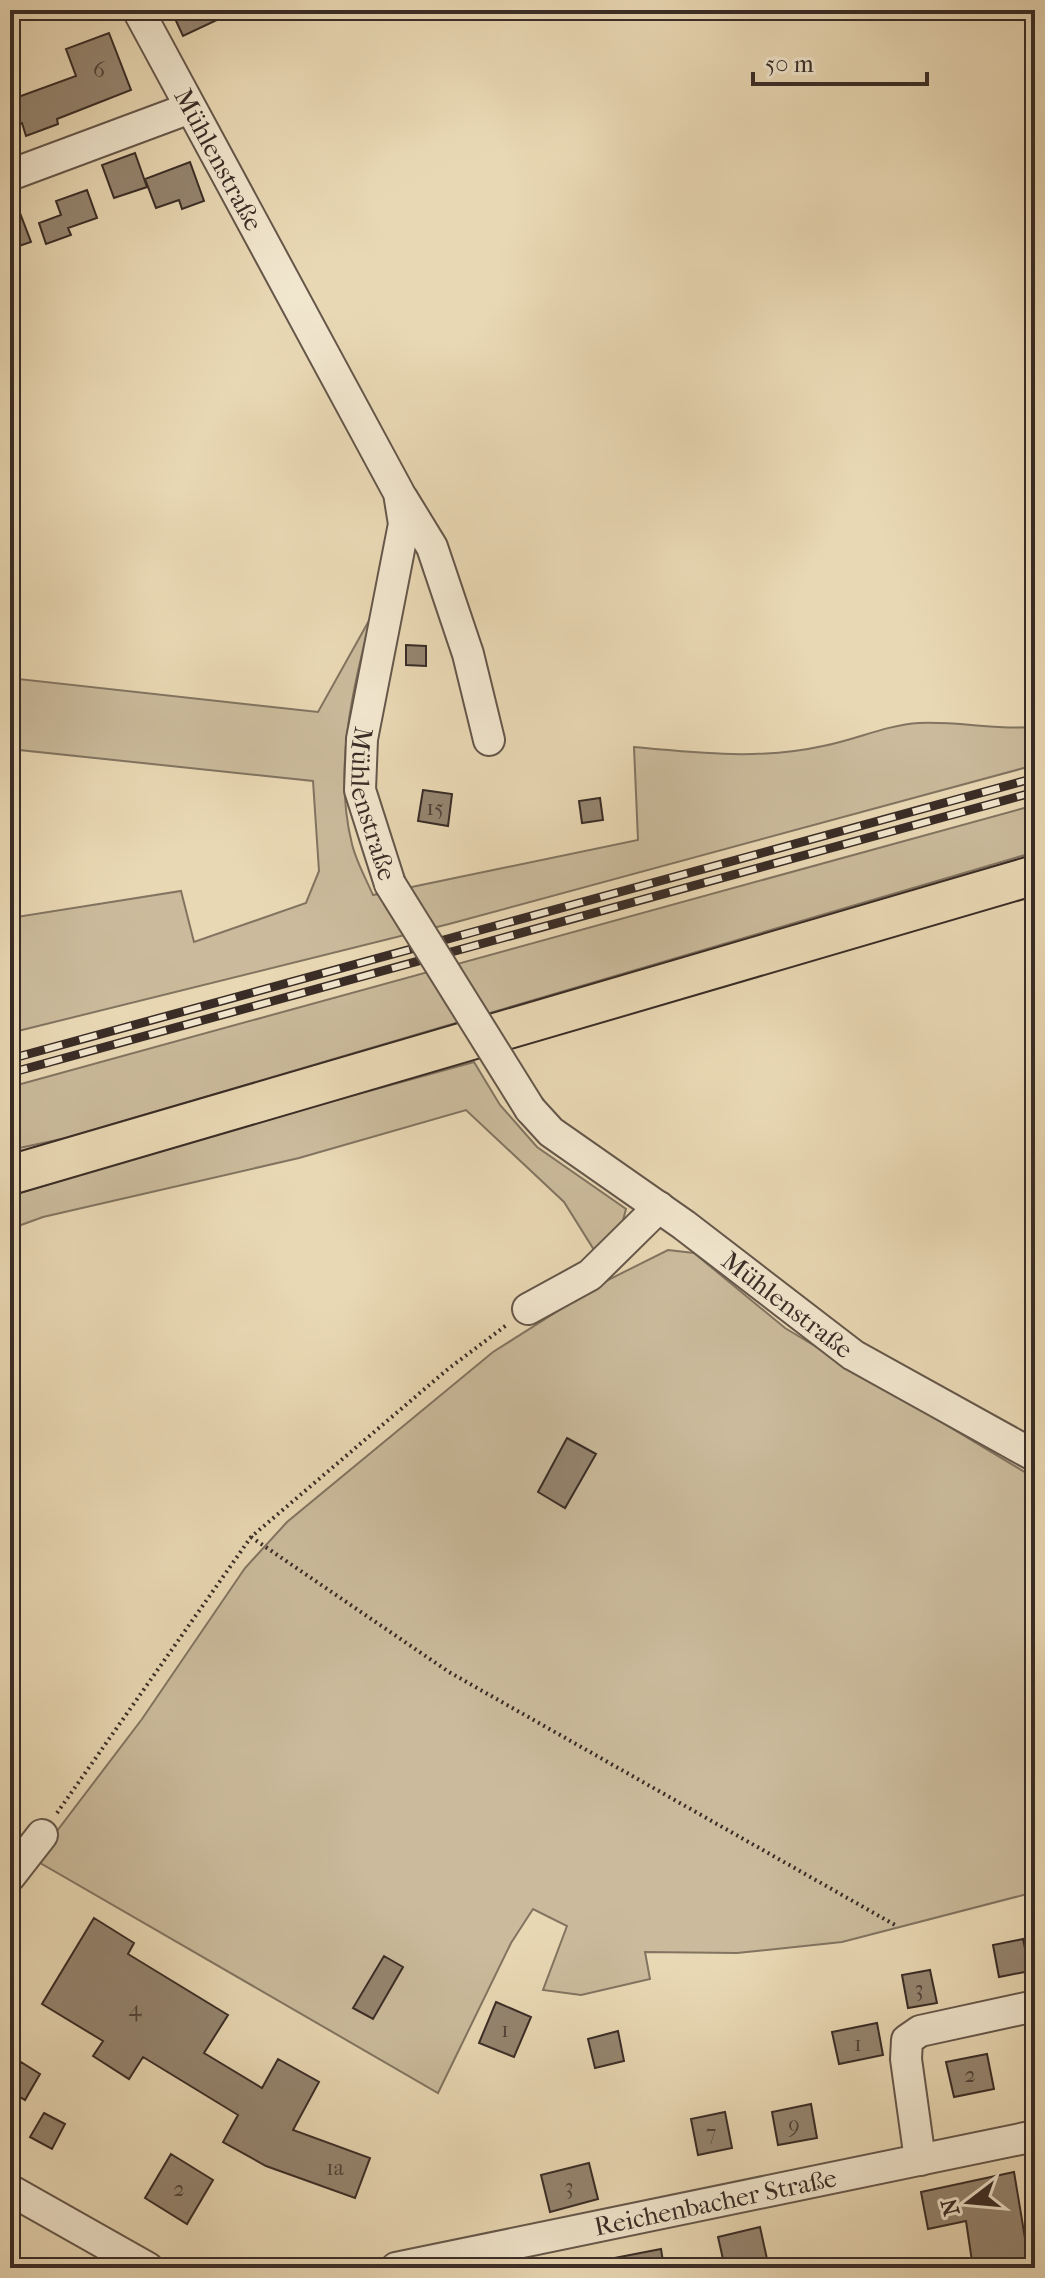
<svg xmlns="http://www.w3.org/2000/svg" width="1045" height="2278" font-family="'IM FELL French Canon',serif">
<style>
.green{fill:#cbbb9c;stroke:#827461;stroke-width:2}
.building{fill:#958570;stroke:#392c26;stroke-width:2}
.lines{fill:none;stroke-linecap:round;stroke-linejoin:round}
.minor-casing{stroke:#65574a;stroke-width:34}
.major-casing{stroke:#392c26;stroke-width:42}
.path{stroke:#392c26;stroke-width:4;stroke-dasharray:2 4;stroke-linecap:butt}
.minor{stroke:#f1e6ce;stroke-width:30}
.major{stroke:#e9d8b4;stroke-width:38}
.rail-casing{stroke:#392c26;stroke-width:9}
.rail{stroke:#f1e6ce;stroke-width:6;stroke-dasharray:18;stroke-linecap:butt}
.minor-bridge-casing{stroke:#65574a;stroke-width:34;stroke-linecap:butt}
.minor-bridge{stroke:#f1e6ce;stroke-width:30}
.labels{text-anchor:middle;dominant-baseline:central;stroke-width:7;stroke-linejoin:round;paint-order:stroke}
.number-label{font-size:22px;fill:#504238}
.street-label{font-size:26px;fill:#392c26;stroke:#f1e6ce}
</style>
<rect width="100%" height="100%" fill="#e9d8b4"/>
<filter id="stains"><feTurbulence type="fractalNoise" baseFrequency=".0025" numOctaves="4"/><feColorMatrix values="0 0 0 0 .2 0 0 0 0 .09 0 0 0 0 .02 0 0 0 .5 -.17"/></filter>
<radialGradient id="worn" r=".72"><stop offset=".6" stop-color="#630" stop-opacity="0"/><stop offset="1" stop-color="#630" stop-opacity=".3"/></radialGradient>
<!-- green -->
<path class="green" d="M 371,617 C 353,689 333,769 352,844 C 356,861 366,879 373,895 L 638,840 L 634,747 C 696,753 761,760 823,746 C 855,740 886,725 919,723 C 957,721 996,730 1035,727 L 1035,765 L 449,924 L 10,1033 L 10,918 L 181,891 L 194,942 L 306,903 L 319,871 L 313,781 L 10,749 L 10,678 L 318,712 Z
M 1035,805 L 1035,852 L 66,1138 L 10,1150 L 10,1087 Z
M 474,1062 L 500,1105 L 537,1147 L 626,1209 L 622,1224 L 596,1253 L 564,1202 L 466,1110 L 299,1158 L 43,1217 L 10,1229 L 10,1196 L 220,1132 Z
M 668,1250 L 694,1253 L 785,1328 L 1028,1474 L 1035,1465 L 1035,1892 L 842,1942 L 737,1953 L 645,1952 L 650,1979 L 581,1995 L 543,1990 L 567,1926 L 533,1909 L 511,1943 L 438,2093 L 35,1860 L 142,1719 L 245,1568 L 287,1522 L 493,1352 L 602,1283 Z"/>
<!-- building -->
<path class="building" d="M 171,10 L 238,10 L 183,36 Z
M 109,33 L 131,90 L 57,119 L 58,124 L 26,136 L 22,123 L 10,128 L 10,100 L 76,76 L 66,49 Z
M 135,153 L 147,187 L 114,198 L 102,165 Z
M 190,162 L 204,201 L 182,209 L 179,200 L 156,208 L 145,179 Z
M 87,190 L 97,218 L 68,228 L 71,235 L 46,244 L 39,223 L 61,215 L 56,201 Z
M 12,192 L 31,242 L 10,249 L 10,193 Z
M 406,645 L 426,646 L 426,666 L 406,665 Z
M 423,790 L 452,794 L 448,826 L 418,821 Z
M 600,798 L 603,820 L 582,823 L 579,801 Z
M 567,1438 L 596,1454 L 565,1508 L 538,1492 Z
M 94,1918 L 134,1943 L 128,1954 L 228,2015 L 204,2053 L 262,2088 L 278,2059 L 319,2082 L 293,2130 L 370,2158 L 355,2198 L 266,2166 L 223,2142 L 238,2115 L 143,2057 L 129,2079 L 93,2056 L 103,2041 L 42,2004 Z
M 1023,1939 L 1030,1971 L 999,1977 L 993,1945 Z
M 384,1956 L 403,1967 L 373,2019 L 353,2008 Z
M 930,1970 L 937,2003 L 908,2008 L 902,1975 Z
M 496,2002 L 531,2017 L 514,2057 L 479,2043 Z
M 877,2023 L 883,2055 L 839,2064 L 832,2032 Z
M 618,2031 L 624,2061 L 595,2068 L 588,2039 Z
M 987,2054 L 994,2089 L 954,2097 L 946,2062 Z
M 21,2062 L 40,2074 L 25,2100 L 10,2091 L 10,2081 Z
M 811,2104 L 817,2138 L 778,2145 L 772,2112 Z
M 725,2112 L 732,2148 L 698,2155 L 691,2119 Z
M 44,2113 L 65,2124 L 52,2149 L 30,2137 Z
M 171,2154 L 213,2180 L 187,2224 L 145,2198 Z
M 589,2163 L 598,2199 L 550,2212 L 541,2175 Z
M 1014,2172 L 1030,2268 L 973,2268 L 966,2221 L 928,2229 L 921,2192 Z
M 760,2227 L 769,2268 L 725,2268 L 718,2237 Z
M 661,2249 L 664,2268 L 610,2268 L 609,2259 Z"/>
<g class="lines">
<!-- minor casing -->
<g class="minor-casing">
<g id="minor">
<path id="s1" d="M 138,10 L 399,493 L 404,524 L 362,739 L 360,790 L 390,884"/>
<path d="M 10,175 L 190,108"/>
<path d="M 402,498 L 432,547 L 468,654 L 489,740"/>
<path id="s2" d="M 530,1109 L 551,1132 L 684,1225 L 853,1355 L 1035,1456"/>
<path d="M 528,1309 L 590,1275 L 659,1207"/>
<path d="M 10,1876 L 42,1835"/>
<path d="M 920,2160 L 906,2059 L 907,2040 L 920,2031 L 1035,2006"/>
<path d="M 10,2190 L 148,2268"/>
<path id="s3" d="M 396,2268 L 1035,2136"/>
</g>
</g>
<!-- major casing -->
<g class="major-casing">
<path id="major" d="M 10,1175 L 1035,875"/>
</g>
<!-- path -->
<path class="path" d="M 251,1537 L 449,1672 L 895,1925
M 57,1813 L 251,1537 L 448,1369 L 508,1324"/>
<!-- minor -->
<use href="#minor" class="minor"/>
<!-- major -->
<use href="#major" class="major"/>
<!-- rail casing -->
<g class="rail-casing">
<path id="rail" d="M 10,1059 L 1035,778
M 10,1073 L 1035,792"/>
</g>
<!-- rail -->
<use href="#rail" class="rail"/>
<!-- minor-bridge casing -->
<g class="minor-bridge-casing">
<path id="minor-bridge" d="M 390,884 L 530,1109"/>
</g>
<!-- minor-bridge -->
<use href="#minor-bridge" class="minor-bridge"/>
</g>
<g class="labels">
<!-- number labels -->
<g class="number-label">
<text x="99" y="70">6</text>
<text x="435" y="808">15</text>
<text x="919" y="1989">3</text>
<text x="135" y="2009">4</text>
<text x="505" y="2030">1</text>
<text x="858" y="2044">1</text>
<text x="970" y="2075">2</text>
<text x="794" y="2125">9</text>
<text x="711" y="2133">7</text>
<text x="335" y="2168">1a</text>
<text x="569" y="2187">3</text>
<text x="179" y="2189">2</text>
</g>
<!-- street labels -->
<g class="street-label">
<text stroke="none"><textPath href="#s1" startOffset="170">Mühlenstraße</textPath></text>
<text stroke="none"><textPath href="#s1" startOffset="866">Mühlenstraße</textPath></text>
<text stroke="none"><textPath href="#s2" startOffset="324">Mühlenstraße</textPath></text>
<text stroke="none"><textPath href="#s3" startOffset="326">Reichenbacher Straße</textPath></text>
</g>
</g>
<!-- margin -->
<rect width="1045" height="2278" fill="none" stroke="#e9d8b4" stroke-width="40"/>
<rect x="12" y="12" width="1021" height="2254" fill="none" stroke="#392c26" stroke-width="4"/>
<rect x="20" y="20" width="1005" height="2238" fill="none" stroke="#392c26" stroke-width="2"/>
<!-- north arrow -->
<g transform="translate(969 2202) rotate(254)" stroke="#f1e6ce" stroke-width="6" paint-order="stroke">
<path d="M0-6L14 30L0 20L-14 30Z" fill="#392c26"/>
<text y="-12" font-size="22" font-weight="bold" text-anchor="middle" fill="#392c26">N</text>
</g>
<!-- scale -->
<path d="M753 72v12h174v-12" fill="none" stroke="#392c26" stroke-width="4"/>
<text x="765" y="72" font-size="24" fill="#392c26" stroke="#f1e6ce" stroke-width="6" paint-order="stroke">50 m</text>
<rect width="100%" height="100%" filter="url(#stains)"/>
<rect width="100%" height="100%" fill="url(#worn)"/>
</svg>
